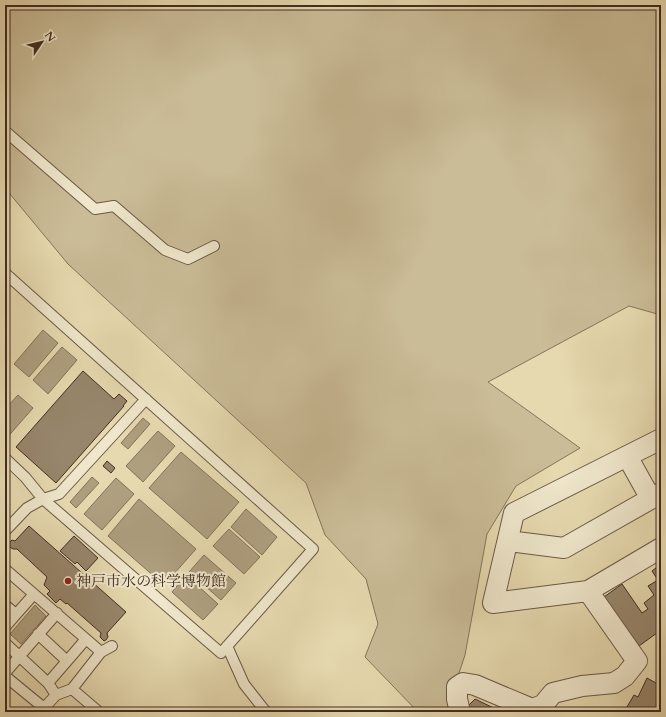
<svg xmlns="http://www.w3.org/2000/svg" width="666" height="717" font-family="Cardo,'Noto Serif JP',serif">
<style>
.green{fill:#cabc97;stroke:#86745d}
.water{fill:#ae9f7f;stroke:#83715a}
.building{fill:#97866c;stroke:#422d23}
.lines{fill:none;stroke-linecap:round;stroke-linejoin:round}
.service-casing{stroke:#6b5846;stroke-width:12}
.minor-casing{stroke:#6b5846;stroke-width:22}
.service{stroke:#efe6cb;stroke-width:10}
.minor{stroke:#efe6cb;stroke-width:20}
.poi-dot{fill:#8f2418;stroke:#efe6cb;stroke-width:1.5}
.labels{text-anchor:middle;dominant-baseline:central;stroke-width:4;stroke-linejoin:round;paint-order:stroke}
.poi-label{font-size:15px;fill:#422d23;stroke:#efe6cb;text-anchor:start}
</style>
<rect width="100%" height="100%" fill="#e6d9af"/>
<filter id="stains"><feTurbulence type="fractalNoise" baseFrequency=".005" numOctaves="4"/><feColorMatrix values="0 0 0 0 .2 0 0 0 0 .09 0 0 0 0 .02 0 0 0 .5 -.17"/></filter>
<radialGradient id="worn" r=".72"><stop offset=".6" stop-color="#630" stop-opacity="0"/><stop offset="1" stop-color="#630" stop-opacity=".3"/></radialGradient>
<!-- green -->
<path class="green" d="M 5,5 L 661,5 L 661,315 L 629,306 L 488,382 L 580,448 L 516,486 L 487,534 L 465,655 L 446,712 L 418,712 L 365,657 L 378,624 L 366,579 L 325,535 L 306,483 L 68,264 L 5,188 Z"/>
<!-- water -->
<path class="water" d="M 43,330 L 58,343 L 29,377 L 14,364 Z
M 62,347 L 77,360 L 48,394 L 33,380 Z
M 18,395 L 33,408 L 5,440 L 5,409 Z
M 143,418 L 150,424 L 128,449 L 121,443 Z
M 158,431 L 175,446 L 143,482 L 126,466 Z
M 181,452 L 239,502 L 207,539 L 149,488 Z
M 92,477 L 99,483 L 76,508 L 70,502 Z
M 116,478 L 134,494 L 102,530 L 84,514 Z
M 139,499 L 196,549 L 164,585 L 108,536 Z
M 246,509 L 277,537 L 262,555 L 231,527 Z
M 229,529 L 260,557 L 244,574 L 213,546 Z
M 204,555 L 236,583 L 221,600 L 189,572 Z
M 186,575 L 218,604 L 203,620 L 172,592 Z
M 35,605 L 46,616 L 21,644 L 10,634 Z"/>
<!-- building -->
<path class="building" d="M 83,371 L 114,399 L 119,394 L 127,401 L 123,406 L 124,406 L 56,483 L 16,447 Z
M 107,461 L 115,468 L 111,473 L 103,466 Z
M 29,526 L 126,612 L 107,633 L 108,637 L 106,640 L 104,641 L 100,637 L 101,633 L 67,603 L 66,604 L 60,599 L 56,603 L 47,594 L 50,591 L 44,585 L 47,577 L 17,549 L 13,549 L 8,546 L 9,543 L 12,540 L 15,541 Z
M 74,536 L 98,558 L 86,571 L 77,562 L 75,564 L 60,551 Z
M 661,564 L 661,625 L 659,627 L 661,630 L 639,646 L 604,597 L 622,584 L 642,613 L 648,609 L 644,603 L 654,595 L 648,586 L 658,580 L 652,571 Z
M 661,673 L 661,712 L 624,712 L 634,695 L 638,697 L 647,678 L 656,683 Z
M 475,699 L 502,712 L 468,712 L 469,705 Z"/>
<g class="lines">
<!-- service casing -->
<g class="service-casing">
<path id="service" d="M 5,131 L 95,209 L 114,206 L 165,250 L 188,259 L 214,246
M 5,273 L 313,549 L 221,653 L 43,499 L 25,477 L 5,458
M 5,531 L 27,508 L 43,499 L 59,494 L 146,399
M 5,569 L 101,652
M 5,605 L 16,614
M 5,627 L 34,594
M 38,634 L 67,661
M 5,643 L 48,683 L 56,695
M 227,646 L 244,684 L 266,712
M 5,673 L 57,613
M 5,676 L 44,708 L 56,695 L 72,689 L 99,712
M 48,683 L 86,639
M 72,689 L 101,652 L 112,646"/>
</g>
<!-- minor casing -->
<g class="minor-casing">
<path id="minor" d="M 627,456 L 651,499
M 508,541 L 564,548 L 661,493
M 588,591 L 661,548
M 460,712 L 457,699 L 457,687 L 463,683 L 475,685 L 532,709 L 543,705 L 553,693 L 582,686 L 614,683 L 625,676 L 637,661 L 588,591 L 493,603 L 514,513 L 661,439"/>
</g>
<!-- service -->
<use href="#service" class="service"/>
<!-- minor -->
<use href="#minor" class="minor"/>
</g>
<!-- markers -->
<circle class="poi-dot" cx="68" cy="581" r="4"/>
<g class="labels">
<!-- poi labels -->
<g class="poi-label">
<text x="76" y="581">神戸市水の科学博物館</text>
</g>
</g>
<!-- margin -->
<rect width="666" height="717" fill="none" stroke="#e6d9af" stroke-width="20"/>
<rect x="6" y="6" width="654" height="705" fill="none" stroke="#422d23" stroke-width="2"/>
<rect x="10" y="10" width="646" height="697" fill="none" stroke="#422d23"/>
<!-- north arrow -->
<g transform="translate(42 42) rotate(55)" stroke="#efe6cb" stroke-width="3" paint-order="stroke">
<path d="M0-3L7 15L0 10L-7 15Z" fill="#422d23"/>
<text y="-6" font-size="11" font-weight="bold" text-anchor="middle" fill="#422d23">N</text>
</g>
<rect width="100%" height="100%" filter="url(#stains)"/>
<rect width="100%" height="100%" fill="url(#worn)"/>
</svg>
